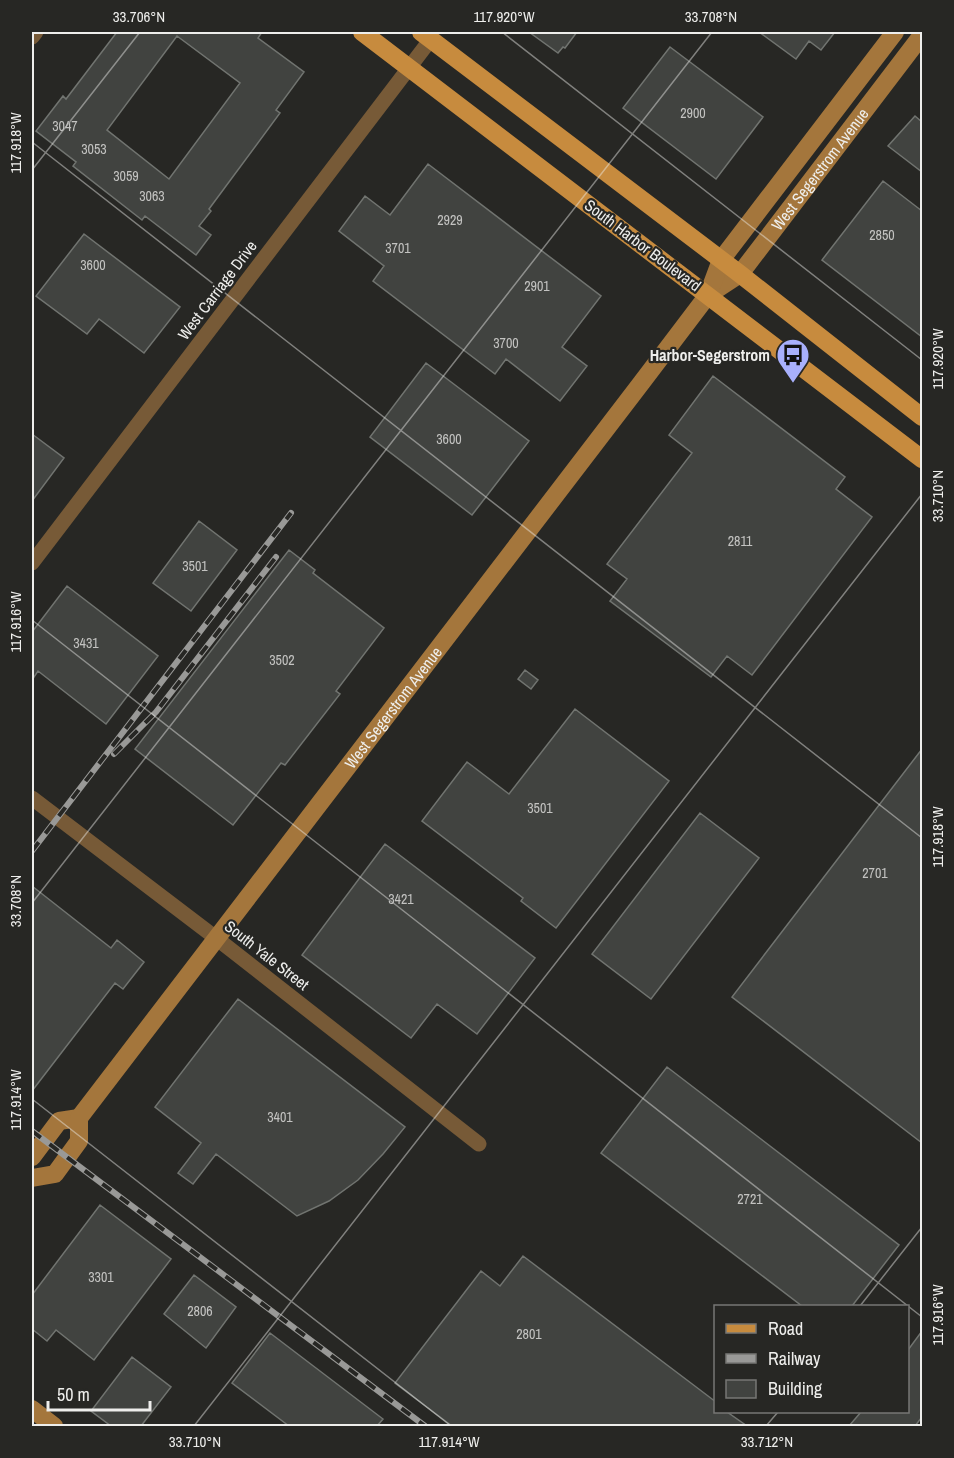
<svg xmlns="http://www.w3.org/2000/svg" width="954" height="1458" font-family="'Archivo Narrow',sans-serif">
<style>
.building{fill:#414340;stroke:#717470;stroke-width:1.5;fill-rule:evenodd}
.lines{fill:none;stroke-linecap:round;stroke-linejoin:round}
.street{stroke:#775a37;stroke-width:15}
.secondary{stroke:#a4763c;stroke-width:18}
.primary{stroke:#c78b3e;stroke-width:18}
.rail-casing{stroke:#999997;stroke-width:6}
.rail{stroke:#272724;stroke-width:4;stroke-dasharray:11;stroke-linecap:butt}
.ticks{fill:none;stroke:#eeeeec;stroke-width:1.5;stroke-opacity:0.45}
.labels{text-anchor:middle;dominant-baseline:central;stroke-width:4.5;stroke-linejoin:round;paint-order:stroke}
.number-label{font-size:14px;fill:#c3c3c1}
.street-label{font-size:16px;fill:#eeeeec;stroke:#272724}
.poi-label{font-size:16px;font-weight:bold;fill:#eeeeec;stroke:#272724;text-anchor:end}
.neatline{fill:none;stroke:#eeeeec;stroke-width:2}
.ticks-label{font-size:15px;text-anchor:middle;fill:#eeeeec}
</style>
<rect width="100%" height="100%" fill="#272724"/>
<!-- building -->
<path class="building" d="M 117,32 L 262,32 L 258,38 L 304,72 L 276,110 L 280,113 L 209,209 L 211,211 L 199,226 L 211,235 L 196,255 L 145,216 L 142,220 L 73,166 L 76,162 L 36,131 L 63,96 L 66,99 ZM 177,36 L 240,83 L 169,179 L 107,130 Z
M 529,32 L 577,32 L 565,48 L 563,47 L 558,53 Z
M 759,32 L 835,32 L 821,50 L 809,41 L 796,59 Z
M 670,47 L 763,117 L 716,179 L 623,108 Z
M 915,116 L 922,122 L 922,172 L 888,146 Z
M 428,164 L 601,296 L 562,347 L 587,366 L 560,401 L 506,359 L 495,374 L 373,281 L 384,266 L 339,231 L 365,196 L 390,215 Z
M 883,181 L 922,211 L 922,337 L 822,260 Z
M 84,234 L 180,307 L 144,353 L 99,319 L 87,334 L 36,296 Z
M 426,363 L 529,441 L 472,515 L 370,437 Z
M 713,376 L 845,477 L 836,489 L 872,517 L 752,675 L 727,656 L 711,677 L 610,601 L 627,579 L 607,564 L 692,453 L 669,435 Z
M 32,434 L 64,458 L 32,501 Z
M 199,521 L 237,550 L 191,611 L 153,583 Z
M 289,550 L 315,570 L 313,573 L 384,628 L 336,691 L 340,694 L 285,765 L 281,763 L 233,825 L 135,749 Z
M 67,586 L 158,656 L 106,724 L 38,671 L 32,680 L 32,632 Z
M 525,670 L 538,680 L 531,689 L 518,679 Z
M 575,709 L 669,781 L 556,928 L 521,901 L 523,898 L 422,821 L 467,762 L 509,794 Z
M 922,749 L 922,1143 L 732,997 Z
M 700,813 L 759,858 L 651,999 L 592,954 Z
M 385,844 L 535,958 L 477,1034 L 437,1004 L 411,1038 L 302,955 Z
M 32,886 L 111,948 L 117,940 L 144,962 L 123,989 L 115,983 L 32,1091 Z
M 238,999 L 405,1127 L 383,1154 L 358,1180 L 329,1201 L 297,1216 L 216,1154 L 193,1184 L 178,1173 L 201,1143 L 155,1107 Z
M 667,1067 L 899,1245 L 852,1306 L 802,1306 L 601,1153 Z
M 100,1205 L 171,1259 L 94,1360 L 56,1330 L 47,1341 L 32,1329 L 32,1295 Z
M 523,1256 L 716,1402 L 716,1412 L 727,1412 L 747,1426 L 452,1426 L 395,1383 L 481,1271 L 500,1286 Z
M 194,1275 L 236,1307 L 206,1348 L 164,1314 Z
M 922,1331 L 922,1417 L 915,1426 L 849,1426 L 861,1412 L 908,1412 L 908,1350 Z
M 270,1333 L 383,1419 L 377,1426 L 289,1426 L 232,1383 Z
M 132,1357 L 171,1387 L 141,1426 L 111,1426 L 91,1411 Z"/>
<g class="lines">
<!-- street -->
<path class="street" d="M 32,37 L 36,32
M 32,563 L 431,39
M 32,798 L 216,938 L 479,1144"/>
<!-- secondary -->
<g class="secondary">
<path id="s1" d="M 708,295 L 740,274 L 922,35"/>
<path d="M 32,1157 L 59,1121 L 79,1118"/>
<path id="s2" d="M 32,1178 L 55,1174 L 79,1141 L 79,1118 L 642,382 L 708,295 L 721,260 L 895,32"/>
<path d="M 32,1409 L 54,1426"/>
</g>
<!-- primary -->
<path class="primary" d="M 362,32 L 922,459
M 421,32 L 740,274 L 922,417"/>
<!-- rail casing -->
<g class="rail-casing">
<path id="rail" d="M 114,754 L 156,712 L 276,557
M 32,851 L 291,513
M 32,1131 L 425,1426"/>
</g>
<!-- rail -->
<use href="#rail" class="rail"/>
</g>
<!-- ticks -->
<path class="ticks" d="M 502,32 L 922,360M 32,142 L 922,838M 32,170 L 140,32M 32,620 L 922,1317M 32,903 L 712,32M 32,1099 L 451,1426M 860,1306 L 922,1227M 194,1426 L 922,494M 766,1426 L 778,1412"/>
<!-- icons -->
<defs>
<g id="bus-pin" transform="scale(1.725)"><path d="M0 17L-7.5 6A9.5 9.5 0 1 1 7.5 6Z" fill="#a8b0fc" stroke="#272724"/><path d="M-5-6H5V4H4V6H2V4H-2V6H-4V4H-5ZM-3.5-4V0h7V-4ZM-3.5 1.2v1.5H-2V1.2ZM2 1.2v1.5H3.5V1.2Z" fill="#111"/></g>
</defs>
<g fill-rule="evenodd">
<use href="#bus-pin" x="793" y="355"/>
</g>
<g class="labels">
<!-- number labels -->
<g class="number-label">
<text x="693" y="113">2900</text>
<text x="65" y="126">3047</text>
<text x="94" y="149">3053</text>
<text x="126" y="176">3059</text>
<text x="152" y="196">3063</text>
<text x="450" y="220">2929</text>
<text x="882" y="235">2850</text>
<text x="398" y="248">3701</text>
<text x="93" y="265">3600</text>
<text x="537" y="286">2901</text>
<text x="506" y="343">3700</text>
<text x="449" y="439">3600</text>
<text x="740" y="541">2811</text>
<text x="195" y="566">3501</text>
<text x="86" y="643">3431</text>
<text x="282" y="660">3502</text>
<text x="540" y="808">3501</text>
<text x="875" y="873">2701</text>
<text x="401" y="899">3421</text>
<text x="280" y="1117">3401</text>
<text x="750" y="1199">2721</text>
<text x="101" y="1277">3301</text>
<text x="200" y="1311">2806</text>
<text x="529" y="1334">2801</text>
</g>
<!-- street labels -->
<g class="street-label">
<text stroke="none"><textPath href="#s1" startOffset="170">West Segerstrom Avenue</textPath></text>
<text transform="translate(643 245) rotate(37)">South Harbor Boulevard</text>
<text transform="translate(217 290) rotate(-53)">West Carriage Drive</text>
<text stroke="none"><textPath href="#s2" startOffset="604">West Segerstrom Avenue</textPath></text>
<text transform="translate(267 955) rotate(38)">South Yale Street</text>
</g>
<!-- poi labels -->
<g class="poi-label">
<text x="770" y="355">Harbor-Segerstrom</text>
</g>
</g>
<!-- border -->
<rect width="954" height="1458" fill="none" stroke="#272724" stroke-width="66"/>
<!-- legend -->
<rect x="714" y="1305" width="195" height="108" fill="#272724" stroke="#777774" stroke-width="1.5"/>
<rect x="726" y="1324" width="30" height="9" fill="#c78b3e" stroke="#777774" stroke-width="1.5"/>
<text x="768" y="1335" font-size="18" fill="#eeeeec">Road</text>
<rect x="726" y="1354" width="30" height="9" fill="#999997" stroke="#777774" stroke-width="1.5"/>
<text x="768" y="1365" font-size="18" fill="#eeeeec">Railway</text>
<rect x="726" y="1380" width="30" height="18" fill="#414340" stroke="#777774" stroke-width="1.5"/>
<text x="768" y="1395" font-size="18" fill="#eeeeec">Building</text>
<!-- scale -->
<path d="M48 1401v9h102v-9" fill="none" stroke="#eeeeec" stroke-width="3"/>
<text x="57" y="1401" font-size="18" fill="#eeeeec" stroke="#272724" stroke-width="4.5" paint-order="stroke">50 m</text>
<rect x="33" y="33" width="888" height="1392" class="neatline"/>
<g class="ticks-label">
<text x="139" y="22">33.706°N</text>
<text x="504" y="22">117.920°W</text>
<text x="711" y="22">33.708°N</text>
<text transform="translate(16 143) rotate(-90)" y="5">117.918°W</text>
<text transform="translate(938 359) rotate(-90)" y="5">117.920°W</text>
<text transform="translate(938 496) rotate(-90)" y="5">33.710°N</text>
<text transform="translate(16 622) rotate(-90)" y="5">117.916°W</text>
<text transform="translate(938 837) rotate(-90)" y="5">117.918°W</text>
<text transform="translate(16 901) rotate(-90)" y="5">33.708°N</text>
<text transform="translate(16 1100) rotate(-90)" y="5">117.914°W</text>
<text transform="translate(938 1315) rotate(-90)" y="5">117.916°W</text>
<text x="195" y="1447">33.710°N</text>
<text x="449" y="1447">117.914°W</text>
<text x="767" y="1447">33.712°N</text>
</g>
</svg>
